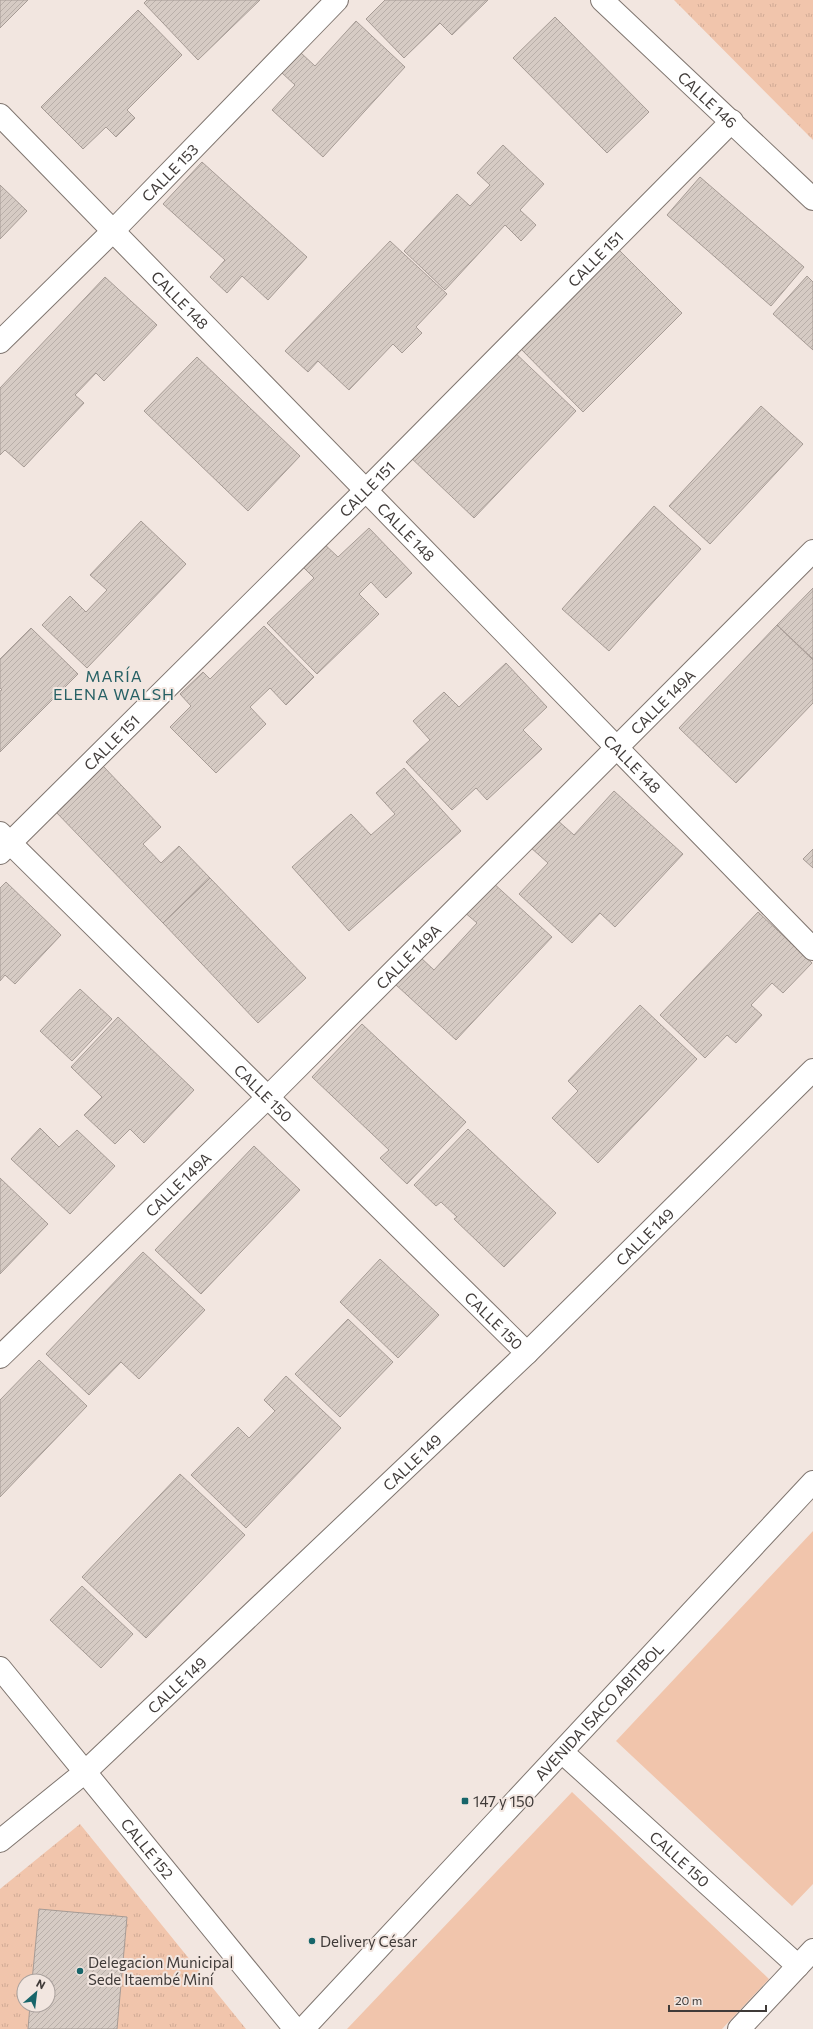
<svg xmlns="http://www.w3.org/2000/svg" width="813" height="2029" font-family="Commissioner,sans-serif">
<style>
.grass{fill:url(#grass-tufts);fill-rule:evenodd}
.green{fill:#f1c5ac}
.building{fill:url(#building-hatch);stroke:#a69b95}
.lines{fill:none;stroke-linecap:round;stroke-linejoin:round}
.minor-casing{stroke:#7f756f;stroke-width:24}
.secondary-casing{stroke:#7f756f;stroke-width:24}
.minor{stroke:#fff;stroke-width:22}
.secondary{stroke:#fff;stroke-width:22}
.poi-dot{fill:#17656a;stroke:#f2e6e0;stroke-width:1.5}
.labels{text-anchor:middle;dominant-baseline:central;stroke-width:4;stroke-linejoin:round;paint-order:stroke}
.street-label{font-size:15px;fill:#3f3a38;stroke:#f2e6e0}
.poi-label{font-size:15px;fill:#3f3a38;stroke:#f2e6e0;text-anchor:start}
.neighbourhood-label{font-size:16px;letter-spacing:1px;fill:#276165;stroke:#f2e6e0}
</style>
<defs>
<pattern id="grass-tufts" width="24" height="20" patternUnits="userSpaceOnUse"><rect width="24" height="20" fill="#f1c5ac"/><path d="M3 7l-1-3M5 7V3M7 7l1-3M15 17l-1-3M17 17v-4M19 17l1-3" fill="none" stroke="#d0aa95"/></pattern>
<pattern id="building-hatch" width="6" height="6" patternUnits="userSpaceOnUse"><rect width="6" height="6" fill="#d6cbc4"/><path d="M-1 1l2-2M0 6l6-6M5 7l2-2" fill="none" stroke="#b9afa9"/></pattern>
</defs>
<rect width="100%" height="100%" fill="#f2e6e0"/>
<!-- grass -->
<path class="grass" d="M 674,0 L 813,0 L 813,140 Z
M 80,1824 L 246,2029 L 0,2029 L 0,1889 ZM 24,1981 L 48,1981 L 48,2005 L 24,2005 Z"/>
<!-- green -->
<path class="green" d="M 813,1531 L 813,1884 L 792,1906 L 616,1741 Z
M 572,1792 L 769,1979 L 722,2029 L 347,2029 Z"/>
<!-- building -->
<path class="building" d="M 0,0 L 28,0 L 0,28 Z
M 147,0 L 260,0 L 198,60 L 144,3 Z
M 385,0 L 488,0 L 452,35 L 440,23 L 404,58 L 366,19 Z
M 138,10 L 182,55 L 127,110 L 135,118 L 116,137 L 106,127 L 83,149 L 41,107 Z
M 555,17 L 649,112 L 607,153 L 513,58 Z
M 356,21 L 405,67 L 323,157 L 272,110 L 295,85 L 282,73 L 301,53 L 315,66 Z
M 503,145 L 544,184 L 520,210 L 536,225 L 521,241 L 505,225 L 445,290 L 404,251 L 457,194 L 470,206 L 490,185 L 477,173 Z
M 202,162 L 307,257 L 268,300 L 242,276 L 227,293 L 210,277 L 225,260 L 163,204 Z
M 700,177 L 804,267 L 771,306 L 667,215 Z
M 0,185 L 27,211 L 0,239 Z
M 390,241 L 447,294 L 416,327 L 422,333 L 402,353 L 393,344 L 349,390 L 318,361 L 308,372 L 285,351 Z
M 618,249 L 682,313 L 583,412 L 519,347 Z
M 807,276 L 813,282 L 813,350 L 773,314 Z
M 105,277 L 157,325 L 104,381 L 96,373 L 75,395 L 84,403 L 24,467 L 5,450 L 0,455 L 0,388 Z
M 509,347 L 576,411 L 474,518 L 407,454 Z
M 197,357 L 300,456 L 248,511 L 144,411 Z
M 761,406 L 803,444 L 710,544 L 669,506 Z
M 654,506 L 701,549 L 609,651 L 562,609 Z
M 141,521 L 186,564 L 87,668 L 42,625 L 70,596 L 86,612 L 107,590 L 90,575 Z
M 369,528 L 412,573 L 386,598 L 371,582 L 359,594 L 379,614 L 317,674 L 267,623 L 314,578 L 300,564 L 322,542 L 338,557 Z
M 813,588 L 813,660 L 777,625 Z
M 777,625 L 813,659 L 813,703 L 736,783 L 679,728 Z
M 264,626 L 314,677 L 286,705 L 270,688 L 250,707 L 266,724 L 216,773 L 170,727 L 191,706 L 180,694 L 203,672 L 210,679 Z
M 31,628 L 78,674 L 0,752 L 0,691 L 2,690 L 0,688 L 0,659 Z
M 506,663 L 547,707 L 523,730 L 542,749 L 487,800 L 476,788 L 452,810 L 406,762 L 430,740 L 413,721 L 444,692 L 459,707 Z
M 103,766 L 161,827 L 143,844 L 161,863 L 179,846 L 210,878 L 163,923 L 55,811 Z
M 404,768 L 461,831 L 349,931 L 292,867 L 351,814 L 371,835 L 395,814 L 376,793 Z
M 614,791 L 683,854 L 615,927 L 600,913 L 572,943 L 519,894 L 548,863 L 530,847 L 556,819 L 574,835 Z
M 813,849 L 813,868 L 803,859 Z
M 210,878 L 306,978 L 258,1023 L 163,923 Z
M 491,881 L 552,937 L 456,1040 L 395,984 L 420,957 L 434,970 L 477,923 L 463,911 Z
M 6,882 L 61,935 L 15,984 L 5,975 L 0,981 L 0,888 Z
M 758,912 L 812,963 L 783,993 L 772,983 L 751,1005 L 762,1015 L 736,1043 L 727,1035 L 705,1058 L 660,1015 Z
M 80,989 L 112,1019 L 72,1061 L 40,1031 Z
M 640,1005 L 697,1059 L 598,1163 L 552,1118 L 578,1091 L 568,1081 Z
M 118,1017 L 194,1090 L 144,1143 L 130,1129 L 115,1144 L 84,1115 L 102,1097 L 71,1067 Z
M 362,1024 L 466,1122 L 407,1184 L 380,1158 L 389,1150 L 312,1077 Z
M 40,1128 L 59,1147 L 77,1130 L 115,1166 L 70,1214 L 11,1159 Z
M 468,1129 L 556,1213 L 504,1267 L 454,1219 L 457,1217 L 441,1202 L 436,1206 L 414,1185 Z
M 254,1146 L 300,1190 L 201,1294 L 155,1250 Z
M 0,1178 L 48,1224 L 0,1274 Z
M 143,1252 L 205,1310 L 139,1379 L 121,1362 L 89,1395 L 46,1354 Z
M 380,1259 L 439,1315 L 398,1358 L 340,1302 Z
M 348,1319 L 393,1362 L 340,1417 L 295,1374 Z
M 39,1360 L 87,1406 L 0,1497 L 0,1400 Z
M 286,1376 L 341,1428 L 246,1528 L 191,1475 L 238,1427 L 249,1438 L 275,1411 L 264,1400 Z
M 180,1474 L 245,1535 L 146,1638 L 82,1577 Z
M 82,1586 L 133,1634 L 101,1668 L 50,1620 Z
M 39,1909 L 127,1917 L 117,2029 L 28,2029 L 30,2005 L 48,2005 L 48,1981 L 32,1981 Z"/>
<g class="lines">
<!-- minor casing -->
<g class="minor-casing">
<g id="minor">
<path id="s1" d="M 602,0 L 813,199"/>
<path id="s2" d="M 0,115 L 813,949"/>
<path id="s3" d="M 0,342 L 113,231 L 337,0"/>
<path id="s4" d="M 0,833 L 527,1353"/>
<path id="s5" d="M 0,853 L 366,490 L 732,121"/>
<path id="s6" d="M 0,1357 L 268,1097 L 813,551"/>
<path id="s7" d="M 0,1668 L 295,2029"/>
<path id="s8" d="M 562,1752 L 798,1966"/>
<path id="s9" d="M 0,1841 L 85,1772 L 527,1353 L 813,1070"/>
<path d="M 739,2029 L 813,1950"/>
</g>
</g>
<!-- secondary casing -->
<g class="secondary-casing">
<g id="secondary">
<path id="s10" d="M 303,2029 L 813,1482"/>
</g>
</g>
<!-- minor -->
<use href="#minor" class="minor"/>
<!-- secondary -->
<use href="#secondary" class="secondary"/>
</g>
<!-- markers -->
<g class="poi-dot">
<rect x="461" y="1797" width="8" height="8" rx="2"/>
<circle cx="312" cy="1941" r="4"/>
<circle cx="80" cy="1971" r="4"/>
</g>
<g class="labels">
<!-- street labels -->
<g class="street-label">
<text stroke="none"><textPath href="#s1" startOffset="145">CALLE 146</textPath></text>
<text stroke="none"><textPath href="#s3" startOffset="240">CALLE 153</textPath></text>
<text stroke="none"><textPath href="#s5" startOffset="841">CALLE 151</textPath></text>
<text stroke="none"><textPath href="#s2" startOffset="258">CALLE 148</textPath></text>
<text stroke="none"><textPath href="#s5" startOffset="517">CALLE 151</textPath></text>
<text stroke="none"><textPath href="#s2" startOffset="582">CALLE 148</textPath></text>
<text stroke="none"><textPath href="#s6" startOffset="932">CALLE 149A</textPath></text>
<text stroke="none"><textPath href="#s5" startOffset="157">CALLE 151</textPath></text>
<text stroke="none"><textPath href="#s2" startOffset="906">CALLE 148</textPath></text>
<text stroke="none"><textPath href="#s6" startOffset="572">CALLE 149A</textPath></text>
<text stroke="none"><textPath href="#s4" startOffset="370">CALLE 150</textPath></text>
<text stroke="none"><textPath href="#s6" startOffset="248">CALLE 149A</textPath></text>
<text stroke="none"><textPath href="#s9" startOffset="884">CALLE 149</textPath></text>
<text stroke="none"><textPath href="#s4" startOffset="694">CALLE 150</textPath></text>
<text stroke="none"><textPath href="#s9" startOffset="560">CALLE 149</textPath></text>
<text stroke="none"><textPath href="#s9" startOffset="236">CALLE 149</textPath></text>
<text stroke="none"><textPath href="#s10" startOffset="434">AVENIDA ISACO ABITBOL</textPath></text>
<text stroke="none"><textPath href="#s7" startOffset="233">CALLE 152</textPath></text>
<text stroke="none"><textPath href="#s8" startOffset="159">CALLE 150</textPath></text>
</g>
<!-- poi labels -->
<g class="poi-label">
<text x="473" y="1801">147 y 150</text>
<text x="320" y="1941">Delivery César</text>
<text x="88" y="1962">Delegacion Municipal<tspan x="88" dy="17">Sede Itaembé Miní</tspan></text>
</g>
<!-- neighbourhood labels -->
<g class="neighbourhood-label">
<text x="114" y="675">MARÍA<tspan x="114" dy="18">ELENA WALSH</tspan></text>
</g>
</g>
<!-- north arrow -->
<g transform="translate(36 1993) rotate(28)"><circle r="19" fill="#f2e6e0" stroke="#aaa19d"/>
<path d="M0-3L7 15L0 10L-7 15Z" fill="#17656a"/>
<text y="-6" font-size="11" font-weight="bold" text-anchor="middle" fill="#3f3a38">N</text>
</g>
<!-- scale -->
<path d="M669 2005v6h97v-6" fill="none" stroke="#3f3a38" stroke-width="2"/>
<text x="675" y="2005" font-size="12" fill="#3f3a38" stroke="#f2e6e0" stroke-width="3" paint-order="stroke">20 m</text>
</svg>
